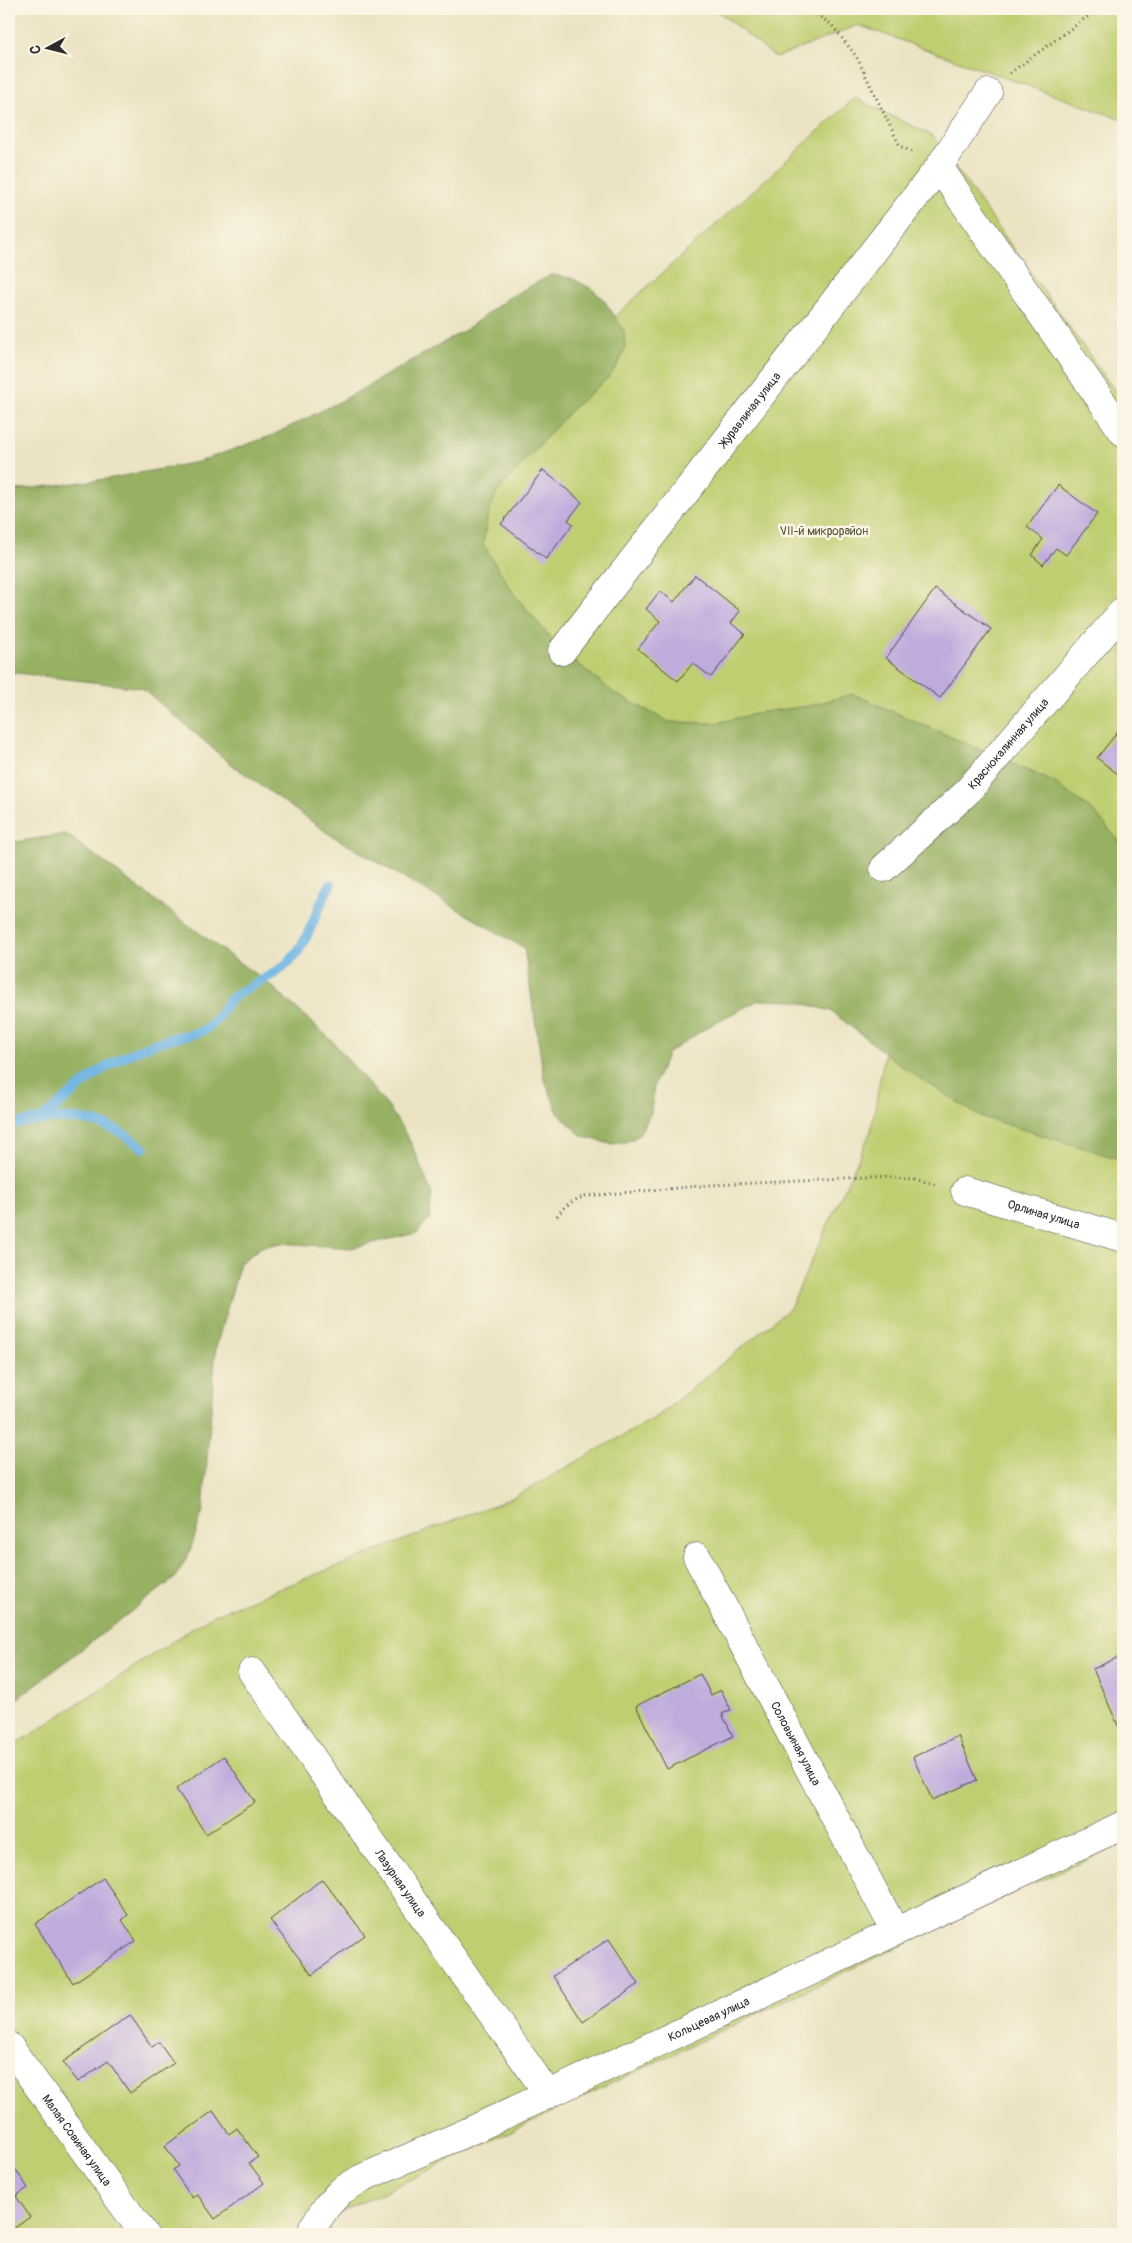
<svg xmlns="http://www.w3.org/2000/svg" width="1132" height="2243" font-family="Pangolin,sans-serif">
<style>
.green{fill:#bfce71;stroke:#757c4e}
.forest{fill:#97b163;stroke:#616e47}
.lines{fill:none;stroke-linecap:round;stroke-linejoin:round}
.stream{stroke:#6cb4e3;stroke-width:10}
.building{fill:#c0abdd}
.street-casing{stroke:#484742;stroke-width:29}
.path{stroke:#484742;stroke-width:3;stroke-dasharray:1 4;stroke-linecap:butt}
.street{stroke:#fff;stroke-width:28}
.labels{text-anchor:middle;dominant-baseline:central;stroke-width:5;stroke-linejoin:round;paint-order:stroke}
.street-label{font-size:12px;fill:#2b2b2b;stroke:#fcf5e5}
.park-label{font-size:12px;fill:#50543c;stroke:#fcf5e5}
</style>
<rect width="100%" height="100%" fill="#fcf5e5"/>
<filter id="ink" filterUnits="userSpaceOnUse"><feTurbulence type="fractalNoise" baseFrequency=".02" numOctaves="2"/><feDisplacementMap in="SourceGraphic" scale="10" xChannelSelector="R" yChannelSelector="G"/><feConvolveMatrix kernelMatrix="1 2 1 2 8 2 1 2 1" color-interpolation-filters="sRGB"/></filter>
<filter id="wash" filterUnits="userSpaceOnUse"><feTurbulence type="fractalNoise" baseFrequency=".0096" numOctaves="4" result="noise"/><feDisplacementMap in="SourceGraphic" scale="20" xChannelSelector="R" yChannelSelector="G"/><feGaussianBlur stdDeviation="1.12" result="paint"/><feColorMatrix in="noise" values="0 0 0 0 0 0 0 0 0 0 0 0 0 0 0 0 0 1.4 0 .05"/><feComposite in="paint" operator="in"/></filter>
<g filter="url(#wash)">
<rect width="100%" height="100%" fill="#ebe3c2"/>
<!-- green -->
<path class="green" d="M 715,9 L 1123,9 L 1123,120 L 858,25 L 776,58 Z
M 855,98 L 933,136 L 1123,402 L 1123,1844 L 1013,1892 L 331,2217 L 328,2234 L 9,2234 L 9,1749 L 213,1615 L 514,1497 L 658,1416 L 790,1308 L 871,1131 L 897,982 L 427,565 L 535,389 Z"/>
<!-- forest -->
<path class="forest" d="M 551,275 L 571,278 L 592,289 L 604,300 L 624,331 L 625,347 L 620,361 L 609,377 L 571,410 L 497,492 L 487,519 L 483,544 L 514,594 L 562,651 L 614,693 L 669,722 L 716,723 L 763,712 L 809,706 L 853,694 L 1054,782 L 1095,813 L 1123,846 L 1123,1160 L 979,1116 L 903,1067 L 831,1011 L 794,1001 L 759,1000 L 714,1023 L 668,1053 L 654,1085 L 651,1113 L 638,1136 L 624,1143 L 610,1144 L 582,1136 L 558,1113 L 544,1078 L 524,948 L 329,834 L 231,764 L 142,688 L 9,672 L 9,491 L 107,479 L 198,462 L 271,436 L 343,400 L 467,329 L 508,298 Z
M 66,834 L 275,989 L 331,1040 L 390,1109 L 411,1143 L 432,1194 L 429,1219 L 417,1233 L 351,1248 L 281,1243 L 261,1247 L 240,1263 L 216,1347 L 203,1510 L 190,1551 L 176,1577 L 9,1705 L 9,843 Z"/>
<g class="lines">
<!-- stream -->
<path class="stream" d="M 41,1119 C 66,1101 86,1078 113,1063 C 130,1053 153,1043 173,1038 C 183,1035 192,1036 202,1031 C 217,1025 221,1008 232,998 C 250,984 273,978 290,961 C 310,940 316,908 331,884
M 9,1125 C 46,1118 83,1113 118,1131 C 127,1135 135,1142 143,1148"/>
</g>
<g id="blocks">
<!-- building -->
<path class="building" d="M 543,470 L 582,502 L 568,520 L 573,524 L 546,559 L 501,524 Z
M 1058,485 L 1097,514 L 1066,555 L 1056,548 L 1043,565 L 1032,555 L 1043,539 L 1027,527 Z
M 695,575 L 740,611 L 731,623 L 745,634 L 711,677 L 693,663 L 678,681 L 638,649 L 660,621 L 646,609 L 660,591 L 674,602 Z
M 935,589 L 991,629 L 940,698 L 886,658 Z
M 1123,725 L 1123,778 L 1097,758 Z
M 1123,1655 L 1123,1728 L 1120,1730 L 1093,1669 Z
M 700,1674 L 711,1695 L 721,1690 L 731,1710 L 722,1714 L 733,1736 L 667,1769 L 636,1706 Z
M 958,1736 L 977,1780 L 932,1800 L 913,1757 Z
M 224,1756 L 255,1802 L 206,1834 L 176,1789 Z
M 103,1878 L 128,1915 L 122,1920 L 136,1941 L 73,1983 L 35,1924 Z
M 322,1879 L 365,1935 L 312,1975 L 270,1920 Z
M 609,1939 L 639,1984 L 583,2022 L 553,1976 Z
M 130,2015 L 152,2047 L 159,2042 L 174,2063 L 130,2093 L 108,2061 L 78,2082 L 63,2062 Z
M 213,2111 L 229,2134 L 237,2128 L 258,2157 L 249,2163 L 264,2183 L 215,2219 L 197,2194 L 192,2198 L 173,2170 L 179,2166 L 165,2146 Z
M 9,2160 L 28,2188 L 16,2196 L 30,2217 L 9,2232 Z"/>
</g>
</g>
<g filter="url(#ink)">
<use href="#blocks" fill-opacity="0" stroke="#484742" stroke-width="1"/>
<g class="lines">
<!-- street casing -->
<g class="street-casing">
<g id="street">
<path d="M 988,93 L 939,167 L 1123,432"/>
<path id="s1" d="M 562,651 L 939,167"/>
<path id="s2" d="M 884,868 L 965,794 L 1123,611"/>
<path id="s3" d="M 965,1191 L 1123,1238"/>
<path id="s4" d="M 697,1557 L 895,1931"/>
<path id="s5" d="M 252,1672 L 548,2094"/>
<path id="s6" d="M 9,2046 L 144,2234"/>
<path id="s7" d="M 312,2234 L 313,2227 L 327,2206 L 341,2191 L 362,2178 L 472,2130 L 1123,1825"/>
</g>
</g>
<!-- path -->
<path class="path" d="M 808,9 L 831,24 L 856,56 L 900,146 L 912,152
M 1010,73 L 1098,9
M 557,1216 C 565,1205 573,1200 586,1196 L 711,1185 L 889,1177 L 915,1178 L 936,1184"/>
<!-- street -->
<use href="#street" class="street"/>
</g>
</g>
<g class="labels">
<!-- street labels -->
<g class="street-label">
<text stroke="none"><textPath href="#s1" startOffset="306">Журавлиная улица</textPath></text>
<text stroke="none"><textPath href="#s2" startOffset="176">Краснокалинная улица</textPath></text>
<text stroke="none"><textPath href="#s3" startOffset="82">Орлиная улица</textPath></text>
<text stroke="none"><textPath href="#s4" startOffset="211">Соловьиная улица</textPath></text>
<text stroke="none"><textPath href="#s5" startOffset="258">Лазурная улица</textPath></text>
<text stroke="none"><textPath href="#s7" startOffset="459">Кольцевая улица</textPath></text>
<text stroke="none"><textPath href="#s6" startOffset="116">Малая Совиная улица</textPath></text>
</g>
<!-- park labels -->
<g class="park-label">
<text x="824" y="531">VII-й микрорайон</text>
</g>
</g>
<!-- margin -->
<rect width="1132" height="2243" fill="none" stroke="#fcf5e5" stroke-width="30"/>
<!-- north arrow -->
<g transform="translate(48 48) rotate(263)" stroke="#fcf5e5" stroke-width="4" paint-order="stroke">
<path d="M0-4L9 19L0 12L-9 19Z" fill="#2b2b2b"/>
<text y="-8" font-size="14" font-weight="bold" text-anchor="middle" fill="#2b2b2b">С</text>
</g>
</svg>
